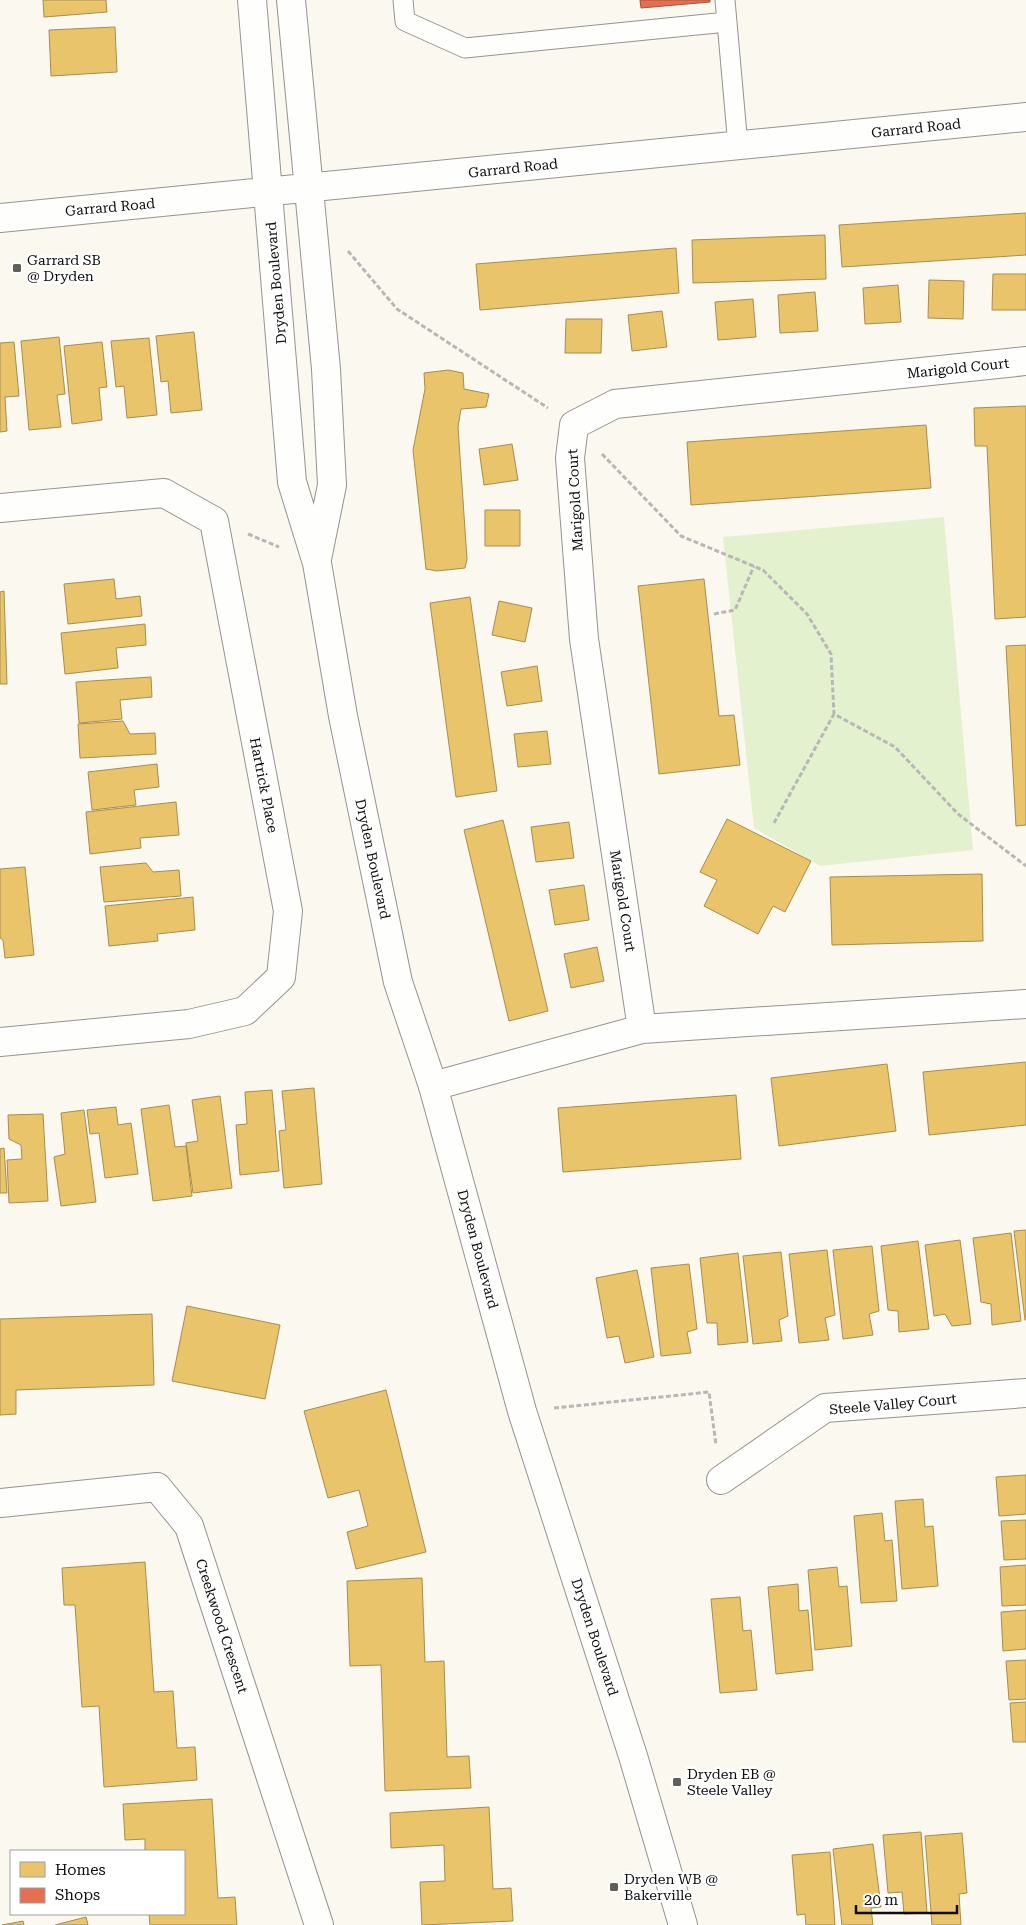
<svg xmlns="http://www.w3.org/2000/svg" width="1026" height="1925" font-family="'Roboto Serif',serif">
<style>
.green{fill:#e4f1cf}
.homes{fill:#e9c46a;stroke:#a78d4e}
.shops{fill:#e76f51;stroke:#a6523d}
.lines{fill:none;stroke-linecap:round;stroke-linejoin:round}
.service-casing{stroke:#94938f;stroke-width:21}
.minor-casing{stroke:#94938f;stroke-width:30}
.tertiary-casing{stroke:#94938f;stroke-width:30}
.path{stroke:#b8b7b6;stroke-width:3;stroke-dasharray:5 2.5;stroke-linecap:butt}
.service{stroke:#fefefd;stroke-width:19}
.minor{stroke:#fefefd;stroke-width:28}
.tertiary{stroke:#fefefd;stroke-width:28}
.poi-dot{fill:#605f5c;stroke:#fff;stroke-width:2}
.labels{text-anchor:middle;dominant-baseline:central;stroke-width:5;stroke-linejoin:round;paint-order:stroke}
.street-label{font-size:14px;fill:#0d0d0d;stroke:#fff}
.poi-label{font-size:14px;fill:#0d0d0d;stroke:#fff;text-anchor:start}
</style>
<rect width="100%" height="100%" fill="#fbf8f0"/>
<!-- green -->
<path class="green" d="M 944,517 L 973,850 L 820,866 L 754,828 L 723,537 Z"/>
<!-- homes -->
<path class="homes" d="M 43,0 L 106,0 L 107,12 L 44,17 Z
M 115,27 L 117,72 L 51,76 L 49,30 Z
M 1026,213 L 1026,255 L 842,267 L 839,225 Z
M 825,235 L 826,279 L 693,283 L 692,240 Z
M 676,248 L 679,293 L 480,310 L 476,264 Z
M 993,274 L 1026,274 L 1026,310 L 992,310 Z
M 929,280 L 964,281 L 963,319 L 928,318 Z
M 898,285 L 901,322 L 865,324 L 863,288 Z
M 815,292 L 818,331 L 780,333 L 778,295 Z
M 753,299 L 756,337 L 718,340 L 715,302 Z
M 662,311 L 667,347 L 632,351 L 628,315 Z
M 566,319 L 602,319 L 601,353 L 565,353 Z
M 194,332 L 202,410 L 171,413 L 168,381 L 161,382 L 156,336 Z
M 59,337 L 65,394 L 57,395 L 61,427 L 29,430 L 21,341 Z
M 149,338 L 157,415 L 127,418 L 124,386 L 116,387 L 111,341 Z
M 14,342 L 19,396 L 5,397 L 7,431 L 0,432 L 0,343 Z
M 102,342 L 107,387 L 99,388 L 102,420 L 72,424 L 64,346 Z
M 448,370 L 463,373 L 464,389 L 489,394 L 486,407 L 461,409 L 458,427 L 467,559 L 465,568 L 437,571 L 426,569 L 413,450 L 425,389 L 424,373 Z
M 1026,406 L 1026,617 L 995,619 L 987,446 L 975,446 L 974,408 Z
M 926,425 L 931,488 L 691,505 L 687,442 Z
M 512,444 L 518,480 L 484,485 L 479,449 Z
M 485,510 L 520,510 L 520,546 L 485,546 Z
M 114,579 L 116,599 L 140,596 L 142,616 L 68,624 L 64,584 Z
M 704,579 L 719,716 L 734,715 L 740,765 L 659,774 L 638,586 Z
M 4,591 L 7,684 L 0,684 L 0,592 Z
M 470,597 L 497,791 L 456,797 L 430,603 Z
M 499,601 L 532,608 L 525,642 L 492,635 Z
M 145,624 L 146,645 L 116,648 L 118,668 L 65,674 L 61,633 Z
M 1026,645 L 1026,825 L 1016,826 L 1006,646 Z
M 537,666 L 542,701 L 507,706 L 501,672 Z
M 151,677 L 152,697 L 120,700 L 122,719 L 79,723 L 76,682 Z
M 123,721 L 130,734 L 155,733 L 156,754 L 80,758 L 78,724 Z
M 547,731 L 551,764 L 518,767 L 514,734 Z
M 157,764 L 159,787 L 134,790 L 136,805 L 92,810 L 88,772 Z
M 176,802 L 179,835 L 140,838 L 141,848 L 90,854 L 86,812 Z
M 727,819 L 811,861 L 785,912 L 773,906 L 758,934 L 704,906 L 717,880 L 700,872 Z
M 503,820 L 548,1011 L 509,1021 L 464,830 Z
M 569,822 L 574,858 L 536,862 L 531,827 Z
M 146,863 L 153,872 L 179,870 L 181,896 L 104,902 L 100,867 Z
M 25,867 L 34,955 L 5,958 L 3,940 L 0,938 L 0,869 Z
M 982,874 L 983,941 L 832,945 L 830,877 Z
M 584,885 L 589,920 L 555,925 L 549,890 Z
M 193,897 L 195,930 L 157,934 L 158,941 L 109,946 L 105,906 Z
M 597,947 L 604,981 L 571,988 L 564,954 Z
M 1026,1062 L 1026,1125 L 929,1135 L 923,1072 Z
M 887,1064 L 896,1131 L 779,1146 L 771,1078 Z
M 314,1088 L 322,1184 L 284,1188 L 279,1131 L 286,1130 L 282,1091 Z
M 272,1090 L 279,1171 L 240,1175 L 236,1125 L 247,1124 L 245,1092 Z
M 736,1095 L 741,1159 L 563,1172 L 558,1108 Z
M 220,1096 L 232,1188 L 193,1193 L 186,1143 L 198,1141 L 192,1100 Z
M 169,1105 L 175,1147 L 186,1146 L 192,1196 L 153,1201 L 141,1109 Z
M 116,1107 L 118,1125 L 131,1123 L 138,1174 L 105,1178 L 99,1133 L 90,1134 L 87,1110 Z
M 84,1110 L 96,1202 L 61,1206 L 54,1157 L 65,1154 L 61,1113 Z
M 43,1114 L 48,1201 L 9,1203 L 7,1160 L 22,1159 L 21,1145 L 9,1139 L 8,1115 Z
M 4,1148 L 7,1193 L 0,1193 L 0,1149 Z
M 1026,1230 L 1026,1320 L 1025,1320 L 1014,1231 Z
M 1011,1233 L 1021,1321 L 992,1325 L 991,1304 L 981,1302 L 973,1238 Z
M 960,1240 L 971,1324 L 952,1326 L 945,1314 L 934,1316 L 925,1245 Z
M 918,1241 L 929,1329 L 899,1332 L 898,1311 L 888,1310 L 881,1246 Z
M 872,1246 L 879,1311 L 869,1314 L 873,1335 L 843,1339 L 833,1250 Z
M 827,1250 L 835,1315 L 825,1318 L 829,1340 L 799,1343 L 789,1254 Z
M 781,1252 L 788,1316 L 779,1320 L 782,1341 L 753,1344 L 743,1256 Z
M 738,1253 L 748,1342 L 718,1345 L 717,1323 L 707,1323 L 700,1258 Z
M 689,1264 L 697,1329 L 687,1332 L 691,1353 L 661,1356 L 651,1268 Z
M 637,1270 L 654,1357 L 625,1363 L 619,1336 L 607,1338 L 596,1278 Z
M 187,1306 L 280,1325 L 265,1399 L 172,1381 Z
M 152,1314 L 154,1385 L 16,1390 L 16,1414 L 0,1415 L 0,1319 Z
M 386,1390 L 426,1552 L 356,1569 L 347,1532 L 368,1526 L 359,1490 L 328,1498 L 304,1411 Z
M 1026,1475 L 1026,1514 L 999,1516 L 996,1477 Z
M 923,1499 L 925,1527 L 933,1526 L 938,1586 L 902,1589 L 895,1501 Z
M 882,1513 L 885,1541 L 892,1540 L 897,1601 L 861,1603 L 854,1516 Z
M 1026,1520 L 1026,1559 L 1004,1560 L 1001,1521 Z
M 145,1562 L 154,1692 L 173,1691 L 177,1748 L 195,1747 L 197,1780 L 104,1787 L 99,1706 L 82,1707 L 75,1605 L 64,1605 L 62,1568 Z
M 1026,1565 L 1026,1605 L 1002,1606 L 1000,1567 Z
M 837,1567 L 839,1587 L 847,1586 L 852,1646 L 815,1650 L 808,1570 Z
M 422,1578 L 425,1662 L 444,1661 L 447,1757 L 469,1756 L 471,1788 L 385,1791 L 381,1665 L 350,1666 L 347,1581 Z
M 798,1584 L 799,1611 L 808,1610 L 813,1670 L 776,1674 L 768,1587 Z
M 740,1597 L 743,1631 L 751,1630 L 757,1690 L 720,1693 L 711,1599 Z
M 1026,1610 L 1026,1649 L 1003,1651 L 1001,1612 Z
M 1026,1660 L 1026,1699 L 1009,1700 L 1006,1661 Z
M 1026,1702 L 1026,1742 L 1013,1742 L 1010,1703 Z
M 212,1799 L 218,1898 L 235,1897 L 237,1925 L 150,1925 L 149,1914 L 184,1914 L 184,1851 L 145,1851 L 145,1839 L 125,1840 L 123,1804 Z
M 489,1807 L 493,1889 L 511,1888 L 513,1921 L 422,1925 L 420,1882 L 445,1881 L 444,1845 L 391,1848 L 390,1813 Z
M 921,1832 L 927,1913 L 904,1914 L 902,1892 L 888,1893 L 883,1835 Z
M 962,1833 L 967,1893 L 959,1894 L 961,1925 L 932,1925 L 925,1836 Z
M 873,1844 L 881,1907 L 871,1908 L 873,1925 L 842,1925 L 833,1849 Z
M 830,1852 L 835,1925 L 806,1925 L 805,1914 L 797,1915 L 792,1855 Z
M 86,1917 L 88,1925 L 55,1925 Z
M 23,1921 L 24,1925 L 2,1925 Z"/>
<!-- shops -->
<path class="shops" d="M 640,0 L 710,0 L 710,2 L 641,8 Z"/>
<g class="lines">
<!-- service casing -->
<g class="service-casing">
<path id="service" d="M 403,0 L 405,21 L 465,48 L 727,22
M 725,0 L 738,146"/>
</g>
<!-- minor casing -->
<g class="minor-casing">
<path id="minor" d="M 0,508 L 164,493 L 214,521 L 288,911 L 281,977 L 245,1011 L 189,1024 L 0,1042
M 642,1029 L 584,639 L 570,458 L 574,425 L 615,404 L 1026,361
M 433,1086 L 642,1029 L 1026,1004
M 721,1480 L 825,1408 L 1026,1393
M 0,1503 L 157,1487 L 189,1526 L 319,1925"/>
</g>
<!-- tertiary casing -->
<g class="tertiary-casing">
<path id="tertiary" d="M 252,0 L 292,482 L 317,563 L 343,716 L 398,982 L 433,1086 L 522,1411 L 633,1756 L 683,1925
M 291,0 L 326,369 L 332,485 L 317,559
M 0,218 L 1026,117"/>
</g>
<!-- path -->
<path class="path" d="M 348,251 L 397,309 L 548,408
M 602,454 L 681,536 L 763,570 L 807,614 L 831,654 L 834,714 L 895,747 L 958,814 L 1026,866
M 248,534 L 279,547
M 714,614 L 735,610 L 754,566
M 774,823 L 834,714
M 554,1408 L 709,1392 L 716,1445"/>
<!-- service -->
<use href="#service" class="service"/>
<!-- minor -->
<use href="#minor" class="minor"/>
<!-- tertiary -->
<use href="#tertiary" class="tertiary"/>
</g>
<!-- markers -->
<g class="poi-dot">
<rect x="12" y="263" width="10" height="10" rx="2.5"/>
<rect x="672" y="1777" width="10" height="10" rx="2.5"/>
<rect x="609" y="1882" width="10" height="10" rx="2.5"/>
</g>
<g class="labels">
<!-- street labels -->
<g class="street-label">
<text transform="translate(916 128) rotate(-6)">Garrard Road</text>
<text transform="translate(513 168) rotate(-6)">Garrard Road</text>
<text transform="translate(110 207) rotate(-5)">Garrard Road</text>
<text transform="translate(276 283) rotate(-95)">Dryden Boulevard</text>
<text transform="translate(958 368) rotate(-6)">Marigold Court</text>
<text transform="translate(575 500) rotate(-93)">Marigold Court</text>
<text transform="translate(264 785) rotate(79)">Hartrick Place</text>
<text transform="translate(373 859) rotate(78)">Dryden Boulevard</text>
<text transform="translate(623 901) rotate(81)">Marigold Court</text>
<text transform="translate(478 1249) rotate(75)">Dryden Boulevard</text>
<text transform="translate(893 1404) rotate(-5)">Steele Valley Court</text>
<text transform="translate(222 1626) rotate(72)">Creekwood Crescent</text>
<text transform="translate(595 1637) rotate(72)">Dryden Boulevard</text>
</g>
<!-- poi labels -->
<g class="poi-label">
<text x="27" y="260">Garrard SB<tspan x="27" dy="16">@ Dryden</tspan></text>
<text x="687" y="1774">Dryden EB @<tspan x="687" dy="16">Steele Valley</tspan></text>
<text x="624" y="1879">Dryden WB @<tspan x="624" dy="16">Bakerville</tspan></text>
</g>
</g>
<!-- legend -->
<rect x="10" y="1850" width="175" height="65" fill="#ffffff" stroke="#9e9e9e"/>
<rect x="20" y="1862" width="25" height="15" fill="#e9c46a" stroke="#9e9e9e"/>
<text x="55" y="1875" font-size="15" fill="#0d0d0d">Homes</text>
<rect x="20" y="1888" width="25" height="15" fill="#e76f51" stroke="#9e9e9e"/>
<text x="55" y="1900" font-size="15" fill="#0d0d0d">Shops</text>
<!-- scale -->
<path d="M856 1905v8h101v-8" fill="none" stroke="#0d0d0d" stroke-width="2.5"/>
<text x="864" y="1905" font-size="15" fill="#0d0d0d" stroke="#ffffff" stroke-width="4" paint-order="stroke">20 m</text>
</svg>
